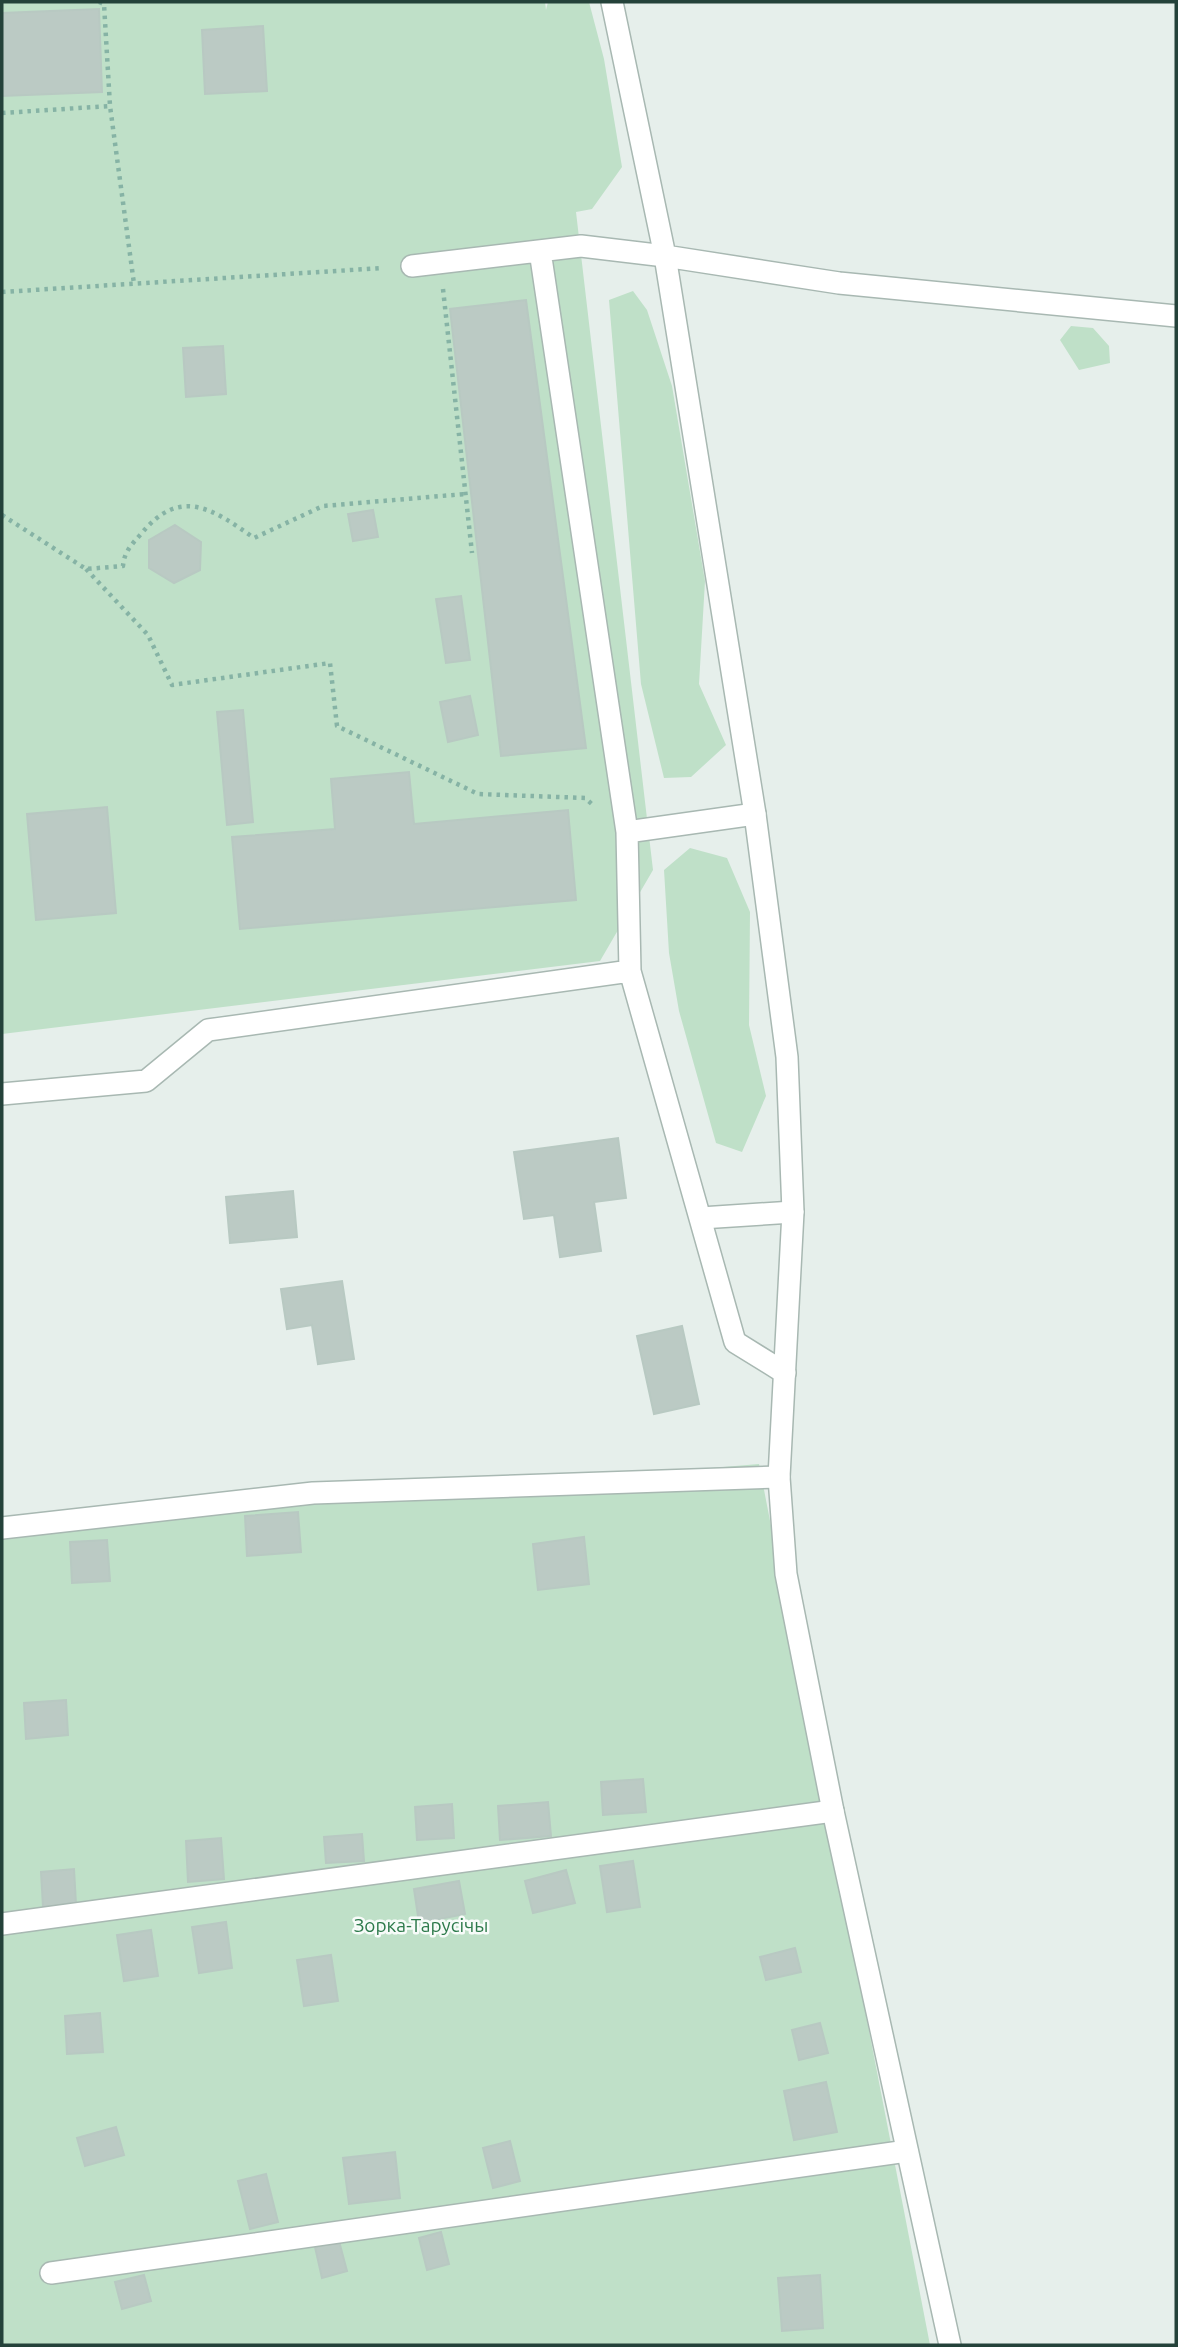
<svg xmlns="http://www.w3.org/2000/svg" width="1178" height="2347" font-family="Ubuntu,sans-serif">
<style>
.green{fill:#bfe0c8}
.building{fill:#bbcac4;stroke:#b8c9c2;stroke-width:2}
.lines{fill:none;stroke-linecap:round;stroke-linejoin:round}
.service-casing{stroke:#a8b8b2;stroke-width:24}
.tertiary-casing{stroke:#a8b8b2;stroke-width:24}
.path{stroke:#86b3a5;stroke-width:4.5;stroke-dasharray:3.5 5;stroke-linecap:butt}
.service{stroke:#fff;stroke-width:21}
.tertiary{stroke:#fff;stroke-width:21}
.labels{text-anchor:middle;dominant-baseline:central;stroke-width:5;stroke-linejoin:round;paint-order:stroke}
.park-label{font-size:19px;fill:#2d7a4b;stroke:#f7fbf9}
</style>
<rect width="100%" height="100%" fill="#e6efeb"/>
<!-- green -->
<path class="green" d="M 2,2 L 545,2 L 546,10 L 548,2 L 589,2 L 604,59 L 622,167 L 592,209 L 576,212 L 653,870 L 600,961 L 2,1034 Z
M 633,291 L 647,310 L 672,386 L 705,581 L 699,684 L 726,745 L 691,777 L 664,778 L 641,684 L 609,300 Z
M 1071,326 L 1093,328 L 1109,346 L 1110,363 L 1079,370 L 1060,340 Z
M 690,848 L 727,858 L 750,912 L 749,1025 L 766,1096 L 742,1152 L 716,1143 L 679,1011 L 669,953 L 664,870 Z
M 759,1464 L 930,2345 L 2,2345 L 2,1539 L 306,1502 Z"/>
<!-- building -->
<path class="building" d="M 99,9 L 102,92 L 2,96 L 2,13 Z
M 263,26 L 267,91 L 205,94 L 202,30 Z
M 526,300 L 586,748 L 501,756 L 450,309 Z
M 223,346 L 226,394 L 186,397 L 183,348 Z
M 373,510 L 378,537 L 353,541 L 348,514 Z
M 175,525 L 201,542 L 200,570 L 174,583 L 149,568 L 149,540 Z
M 461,596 L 470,660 L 446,663 L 436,599 Z
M 470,696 L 478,735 L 448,742 L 440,702 Z
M 243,710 L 253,822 L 227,825 L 217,712 Z
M 409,772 L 414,824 L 568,810 L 576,900 L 240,929 L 232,837 L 335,829 L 331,779 Z
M 107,807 L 116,913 L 36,920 L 27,814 Z
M 618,1138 L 626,1198 L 594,1202 L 601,1251 L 560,1257 L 554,1215 L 524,1219 L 514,1152 Z
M 293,1191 L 297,1237 L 230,1243 L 226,1197 Z
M 342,1281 L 354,1359 L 318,1364 L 312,1325 L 287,1329 L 281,1289 Z
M 682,1326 L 699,1404 L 654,1414 L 637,1336 Z
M 298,1512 L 301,1552 L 247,1556 L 245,1516 Z
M 584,1537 L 589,1584 L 538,1590 L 533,1544 Z
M 107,1540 L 110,1581 L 72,1583 L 70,1542 Z
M 66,1700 L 68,1735 L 26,1739 L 24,1703 Z
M 643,1779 L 646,1812 L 603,1815 L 601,1782 Z
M 548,1802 L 551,1836 L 500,1840 L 498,1806 Z
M 452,1804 L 454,1838 L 417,1840 L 415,1807 Z
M 362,1834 L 364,1861 L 326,1863 L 324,1837 Z
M 221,1838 L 224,1879 L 188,1882 L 186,1841 Z
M 633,1861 L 640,1907 L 607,1912 L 600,1866 Z
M 74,1869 L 76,1904 L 43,1907 L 41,1872 Z
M 566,1870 L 575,1903 L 533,1913 L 525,1881 Z
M 459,1881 L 465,1914 L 419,1923 L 414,1889 Z
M 226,1922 L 232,1968 L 199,1973 L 192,1927 Z
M 151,1930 L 158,1976 L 124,1981 L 117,1935 Z
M 795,1948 L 801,1972 L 766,1980 L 760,1957 Z
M 331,1955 L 338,2001 L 304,2006 L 297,1960 Z
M 100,2013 L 103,2052 L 67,2054 L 65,2016 Z
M 820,2023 L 828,2053 L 799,2060 L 792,2030 Z
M 826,2082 L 837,2132 L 794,2140 L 784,2091 Z
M 116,2127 L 124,2155 L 85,2166 L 77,2138 Z
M 510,2141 L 520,2181 L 493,2188 L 483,2148 Z
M 395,2152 L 400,2198 L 349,2204 L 343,2158 Z
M 266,2174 L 278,2222 L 250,2229 L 238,2181 Z
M 441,2232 L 449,2264 L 427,2270 L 419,2238 Z
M 339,2241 L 347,2271 L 322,2278 L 315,2247 Z
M 144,2275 L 151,2301 L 122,2309 L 115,2282 Z
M 820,2275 L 823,2328 L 782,2331 L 778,2278 Z"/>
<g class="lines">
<!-- service casing -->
<g class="service-casing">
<path id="service" d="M 540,251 L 627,832 L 630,971 L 735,1342 L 785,1373
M 412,266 L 581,246 L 665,256
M 627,832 L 755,814
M 2,1094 L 146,1081 L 208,1030 L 630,971
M 701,1218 L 793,1212
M 2,1528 L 313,1493 L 779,1477
M 2,1924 L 833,1811
M 51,2273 L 907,2151"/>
</g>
<!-- tertiary casing -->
<g class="tertiary-casing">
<path id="tertiary" d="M 612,2 L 665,256 L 755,814 L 787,1057 L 793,1212 L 779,1477 L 786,1574 L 833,1811 L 950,2345
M 665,256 L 839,283 L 1176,316"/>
</g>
<!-- path -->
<path class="path" d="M 99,2 L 104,4 L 110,106 L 134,284
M 2,113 L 110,106
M 443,289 L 472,553
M 2,292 L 383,268
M 2,515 L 86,569 L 123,566 C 124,552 132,544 141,534 C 180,486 213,509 254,538 L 323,506 L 465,494
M 86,569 L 148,635 L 172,685 L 330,663 L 337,726 L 478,794 L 585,798 L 593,805"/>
<!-- service -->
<use href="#service" class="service"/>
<!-- tertiary -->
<use href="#tertiary" class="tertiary"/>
</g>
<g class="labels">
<!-- park labels -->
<g class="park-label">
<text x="421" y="1925">Зорка-Тарусічы</text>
</g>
</g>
<!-- border -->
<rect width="1178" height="2347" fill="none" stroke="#24423a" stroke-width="7"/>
</svg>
